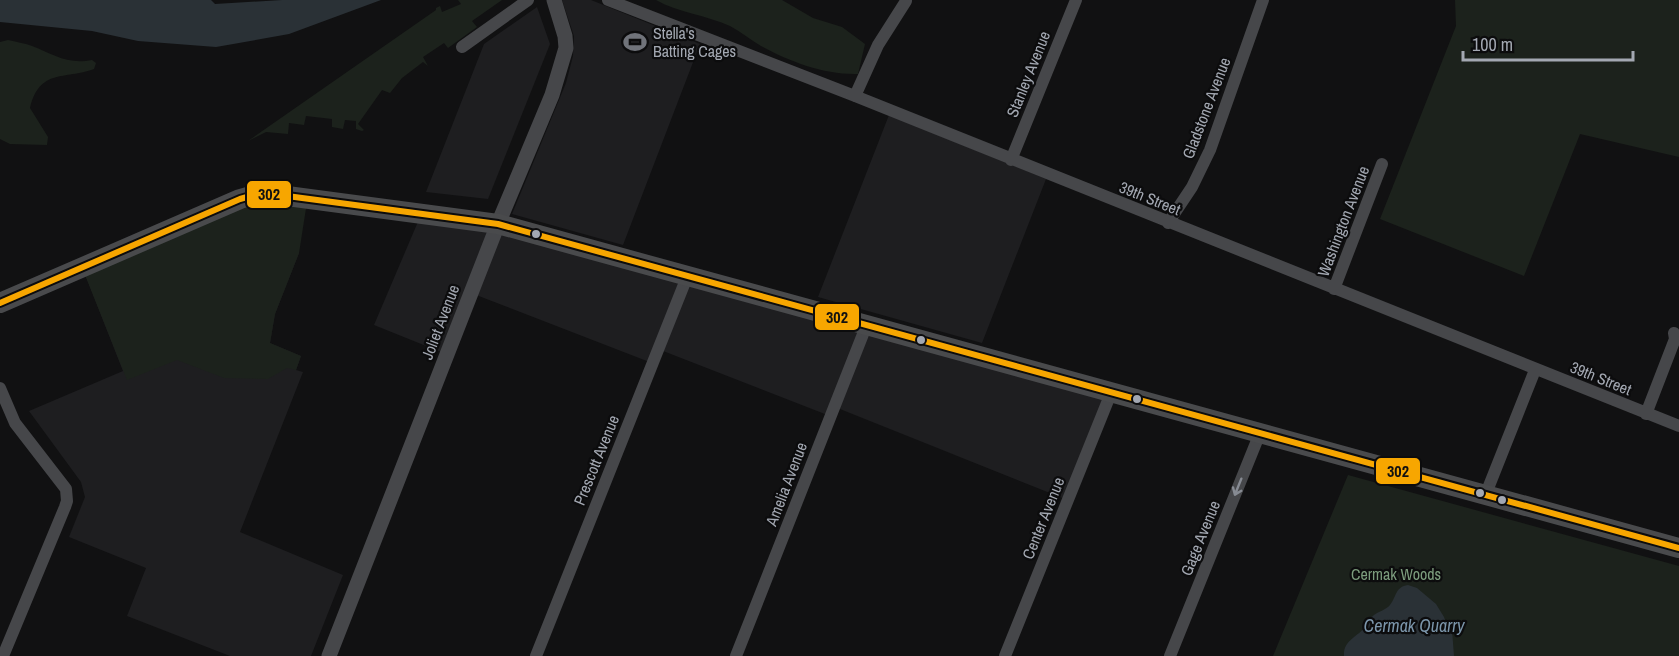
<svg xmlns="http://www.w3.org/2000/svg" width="1679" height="656" font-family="'Archivo Narrow',sans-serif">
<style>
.built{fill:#1e1e20}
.green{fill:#1c221c}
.water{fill:#2a3136}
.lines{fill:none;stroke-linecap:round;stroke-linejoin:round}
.minor{stroke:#46474a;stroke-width:12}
.tertiary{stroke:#46474a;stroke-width:15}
.primary{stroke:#494a4c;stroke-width:20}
.bus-1-casing{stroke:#0c0c0d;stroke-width:10}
.bus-1{stroke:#f7a600;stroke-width:6}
.oneway{stroke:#878b93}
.bus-dot{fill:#a3a8b2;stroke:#0c0c0d;stroke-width:2}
.labels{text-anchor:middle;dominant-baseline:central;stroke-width:4.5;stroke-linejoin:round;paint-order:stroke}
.poi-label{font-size:16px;fill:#a3a8b2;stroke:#0c0c0d;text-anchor:start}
.street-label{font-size:16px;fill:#a3a8b2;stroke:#0c0c0d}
.park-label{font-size:16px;fill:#7c9c7d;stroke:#0c0c0d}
.water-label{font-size:18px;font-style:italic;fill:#7c96ab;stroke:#0c0c0d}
.line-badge{stroke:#0c0c0d;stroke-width:2}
.pale-badge-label{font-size:16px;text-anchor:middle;font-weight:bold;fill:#111}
</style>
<rect width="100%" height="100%" fill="#111112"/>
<!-- built -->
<path class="built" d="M 562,0 L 591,0 L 700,44 L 623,245 L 512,214 L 566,83 L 573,56 L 574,36 Z
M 537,7 L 550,44 L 488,199 L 426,192 L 484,44 Z
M 889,115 L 1046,179 L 982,343 L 818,297 Z
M 420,217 L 500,227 L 1107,395 L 1065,499 L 835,407 L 830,416 L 658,349 L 652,363 L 471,293 L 446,354 L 374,325 Z
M 299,253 L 275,314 L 270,343 L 301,356 L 296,370 L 303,372 L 240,532 L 343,575 L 311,656 L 230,656 L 127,616 L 146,568 L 69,537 L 85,497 L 81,482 L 29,411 L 123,371 L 83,269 Z"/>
<!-- green -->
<path class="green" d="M 458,0 L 502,0 L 472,21 L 477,27 L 448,48 L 444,43 L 423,57 L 428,66 L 423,62 L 402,78 L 390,93 L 382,90 L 358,124 L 364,130 L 362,131 L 356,129 L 356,121 L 345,120 L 343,129 L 332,127 L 332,119 L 306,116 L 304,125 L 289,123 L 288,134 L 266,132 L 248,141 L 436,10 L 436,8 L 440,6 L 442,12 L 461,4 Z
M 656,0 L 782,0 L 813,18 L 842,27 L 865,44 L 858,74 C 825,75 790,62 761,46 C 751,40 741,32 730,26 C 706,15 679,13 656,0 Z
M 1455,0 L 1679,0 L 1679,157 L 1580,134 L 1524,276 L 1380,219 L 1456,26 Z
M 8,40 C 16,42 24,43 32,46 C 53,54 67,65 92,60 L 96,63 L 94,69 C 64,80 40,68 30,108 L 48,137 L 47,145 L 10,144 L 0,139 L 0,42 Z
M 242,201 L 307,202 L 299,253 L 275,314 L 270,343 L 301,356 L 296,370 L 287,368 L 268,379 L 224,378 L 177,360 L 127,380 L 83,270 Z
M 1348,475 L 1679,566 L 1679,656 L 1273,656 Z"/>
<!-- water -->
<path class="water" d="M 0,0 L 211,0 L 215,4 L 282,0 L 381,0 L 289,34 L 216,47 L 138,41 L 92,31 L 0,22 Z
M 1408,585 L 1417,588 L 1436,604 L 1444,617 L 1446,623 L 1452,630 L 1454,656 L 1344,656 C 1343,640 1358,637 1366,626 C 1369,622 1370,618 1374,615 C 1379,611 1386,610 1390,605 C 1397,596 1395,587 1408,585 Z"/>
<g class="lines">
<!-- minor -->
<path class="minor" d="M 608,0 L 855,96 L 1679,426
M 462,47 L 528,0
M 855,96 L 878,45 L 906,1
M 1011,160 L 1076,0
M 1168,223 L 1192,187 L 1210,150 L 1263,0
M 1334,289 L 1382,164
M 0,388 L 15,423 L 66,489 L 67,501 L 65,507 L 3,656
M 1646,414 L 1675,339 L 1674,333
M 1485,496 L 1535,370
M 536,656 L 687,277
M 736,656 L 867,324
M 1005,656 L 1111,393
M 1170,656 L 1260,433"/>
<!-- tertiary -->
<path class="tertiary" d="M 329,656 L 498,224 L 552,95 L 566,48 L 565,36 L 554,0"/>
<!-- primary -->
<path class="primary" d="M 0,303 L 240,199 L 254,195 L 272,194 L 498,224 L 1679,548"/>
<!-- bus-1 casing -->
<g class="bus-1-casing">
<path id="bus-1" d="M 0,303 L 240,199 L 254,195 L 272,194 L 498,224 L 1679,548"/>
</g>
<!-- bus-1 -->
<use href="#bus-1" class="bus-1"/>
</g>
<!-- one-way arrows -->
<defs><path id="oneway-shaft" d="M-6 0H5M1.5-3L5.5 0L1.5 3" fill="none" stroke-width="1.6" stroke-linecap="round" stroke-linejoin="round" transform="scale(1.5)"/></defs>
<use class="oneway" href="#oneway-shaft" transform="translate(1238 487) rotate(112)"/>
<!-- icons -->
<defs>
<g id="stadium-bare" transform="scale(1.8)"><path d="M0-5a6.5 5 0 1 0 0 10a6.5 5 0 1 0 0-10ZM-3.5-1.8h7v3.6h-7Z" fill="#70737a" stroke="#0c0c0d" stroke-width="2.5" paint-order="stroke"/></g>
</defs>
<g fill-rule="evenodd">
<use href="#stadium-bare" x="635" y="42"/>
</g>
<!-- markers -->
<g class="bus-dot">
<circle cx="536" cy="234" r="5"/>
<circle cx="921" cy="340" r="5"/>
<circle cx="1137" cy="399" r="5"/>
<circle cx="1480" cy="493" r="5"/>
<circle cx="1502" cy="500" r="5"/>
</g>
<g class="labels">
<!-- poi labels -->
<g class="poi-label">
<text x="653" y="33">Stella's<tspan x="653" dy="18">Batting Cages</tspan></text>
</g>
<!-- street labels -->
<g class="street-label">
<text transform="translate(1028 74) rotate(-68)">Stanley Avenue</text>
<text transform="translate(1206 108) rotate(-69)">Gladstone Avenue</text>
<text transform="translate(1150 198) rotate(22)">39th Street</text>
<text transform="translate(1343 221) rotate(-69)">Washington Avenue</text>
<text transform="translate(440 322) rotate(-69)">Joliet Avenue</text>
<text transform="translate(1601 378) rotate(22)">39th Street</text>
<text transform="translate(596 460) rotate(-68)">Prescott Avenue</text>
<text transform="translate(786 484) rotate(-69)">Amelia Avenue</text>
<text transform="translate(1043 518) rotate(-68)">Center Avenue</text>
<text transform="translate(1200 538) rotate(-68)">Gage Avenue</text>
</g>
<!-- park labels -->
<g class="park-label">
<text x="1396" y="574">Cermak Woods</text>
</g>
<!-- water labels -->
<g class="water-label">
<text x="1414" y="625">Cermak Quarry</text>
</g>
</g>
<g class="line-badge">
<rect x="246" y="180" width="46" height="29" rx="6" fill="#f7a600"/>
<rect x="814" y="303" width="46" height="28" rx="6" fill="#f7a600"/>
<rect x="1375" y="457" width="46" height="28" rx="6" fill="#f7a600"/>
</g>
<g class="pale-badge-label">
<text x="269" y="200">302</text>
<text x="837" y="323">302</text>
<text x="1398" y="477">302</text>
</g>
<!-- scale -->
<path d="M1463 51v9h170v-9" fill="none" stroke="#a3a8b2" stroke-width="3"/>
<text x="1472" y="51" font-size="18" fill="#a3a8b2" stroke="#0c0c0d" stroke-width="4.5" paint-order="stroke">100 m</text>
</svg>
